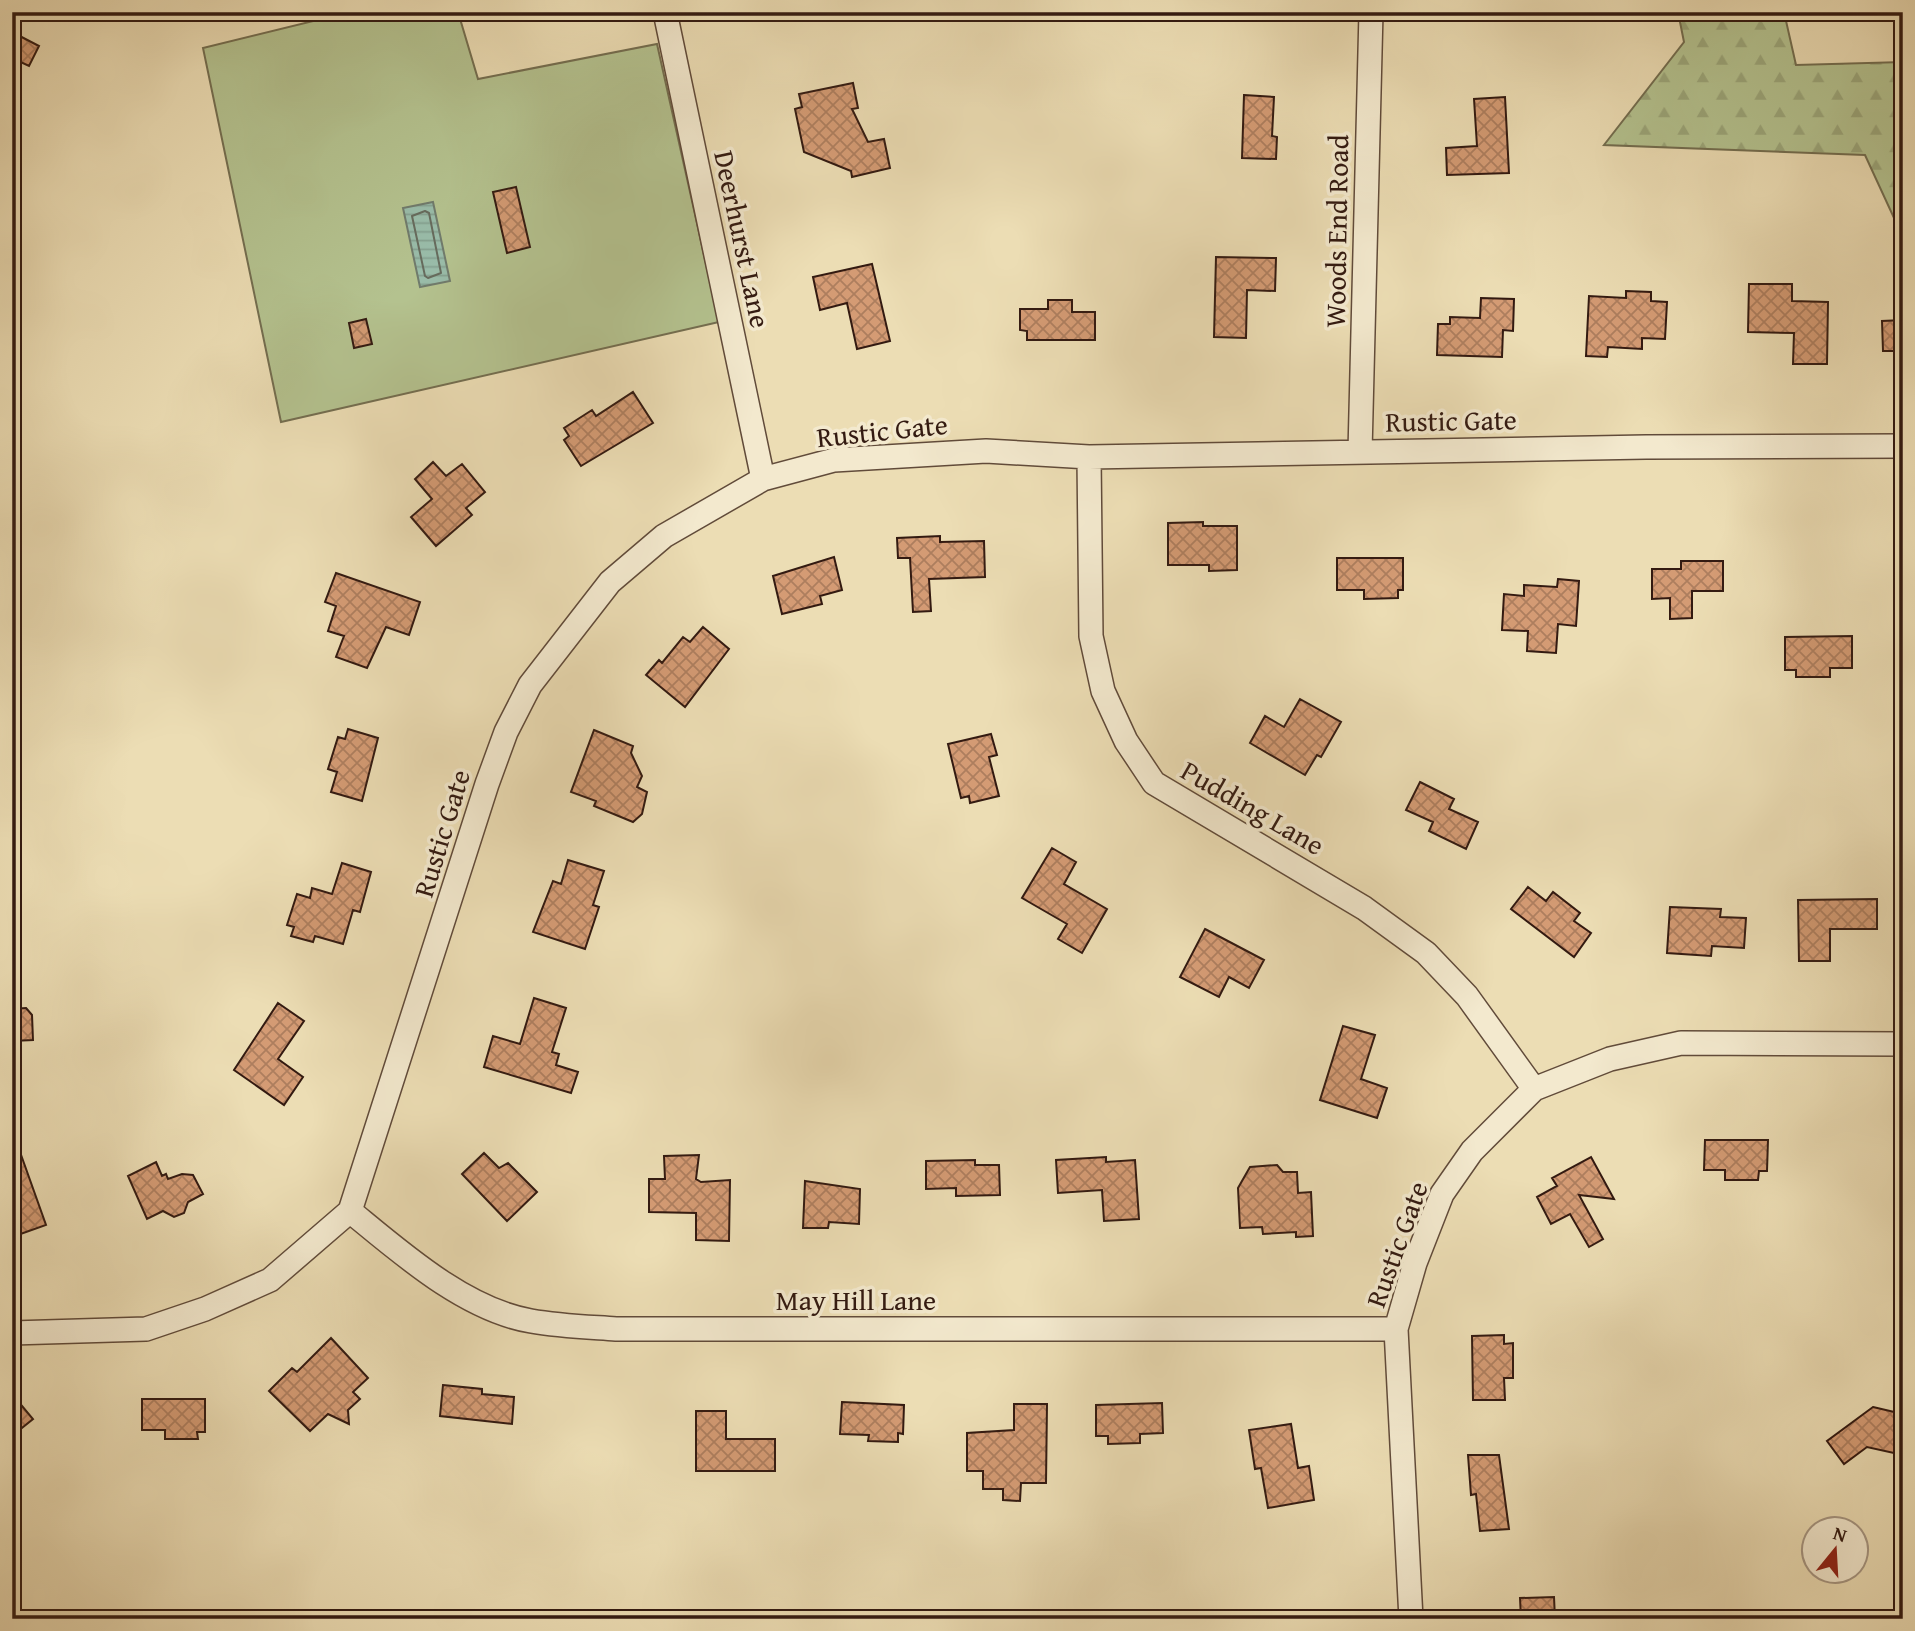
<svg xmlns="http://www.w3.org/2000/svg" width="1915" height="1631" font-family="'Gentium Book Plus',serif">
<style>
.forest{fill:url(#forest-firs);stroke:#746e50;stroke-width:2}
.green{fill:#b4c28f;stroke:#746e50;stroke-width:2}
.water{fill:url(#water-rules);stroke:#707b6c;stroke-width:2}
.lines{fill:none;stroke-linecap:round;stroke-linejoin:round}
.shore{stroke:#666b5d;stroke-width:2}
.building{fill:url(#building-cross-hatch);stroke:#331a11;stroke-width:2}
.street-casing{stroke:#614b3a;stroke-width:26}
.street{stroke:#f3e9ce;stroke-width:23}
.labels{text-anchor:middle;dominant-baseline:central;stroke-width:7;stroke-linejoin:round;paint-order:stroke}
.street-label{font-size:28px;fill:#331a11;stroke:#f3e9ce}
</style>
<defs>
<pattern id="forest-firs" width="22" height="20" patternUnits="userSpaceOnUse" patternTransform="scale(1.75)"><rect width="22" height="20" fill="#b4c28f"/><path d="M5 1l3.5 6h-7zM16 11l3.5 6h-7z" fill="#9ba67a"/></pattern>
<pattern id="water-rules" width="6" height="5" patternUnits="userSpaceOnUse" patternTransform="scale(1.75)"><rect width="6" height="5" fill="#99bca9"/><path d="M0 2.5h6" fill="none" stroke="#84a190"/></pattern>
<pattern id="building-cross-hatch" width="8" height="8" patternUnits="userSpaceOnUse" patternTransform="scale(1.75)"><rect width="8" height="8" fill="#d49b74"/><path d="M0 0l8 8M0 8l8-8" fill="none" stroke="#ad7e5e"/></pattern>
</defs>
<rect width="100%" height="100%" fill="#ecddb4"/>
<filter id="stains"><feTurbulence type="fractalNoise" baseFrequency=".00286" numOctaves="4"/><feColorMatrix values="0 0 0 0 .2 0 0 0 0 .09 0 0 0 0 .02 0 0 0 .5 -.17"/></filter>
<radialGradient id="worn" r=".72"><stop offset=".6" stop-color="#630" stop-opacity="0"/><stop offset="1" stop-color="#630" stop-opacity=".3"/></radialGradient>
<!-- forest -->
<path class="forest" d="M 1678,12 L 1784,12 L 1796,65 L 1903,62 L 1903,218 L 1894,218 L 1865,155 L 1604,145 L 1684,42 Z"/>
<!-- green -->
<path class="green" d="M 350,12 L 458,12 L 478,79 L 657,44 L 719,322 L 281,422 L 203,48 Z"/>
<!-- water -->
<path class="water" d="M 433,202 L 450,281 L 420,287 L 403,208 Z"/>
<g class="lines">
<!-- shore -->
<path class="shore" d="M 425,211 L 429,213 L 441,273 L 428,278 L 425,276 L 412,216 Z"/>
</g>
<!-- building -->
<path class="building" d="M 12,32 L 39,46 L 29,66 L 12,58 Z
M 853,83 L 858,108 L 852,109 L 868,142 L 884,139 L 890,168 L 852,177 L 851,171 L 804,152 L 795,109 L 802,107 L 799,94 Z
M 1244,95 L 1274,97 L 1272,136 L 1277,137 L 1276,159 L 1242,158 Z
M 1505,97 L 1509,173 L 1447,175 L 1446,148 L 1477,146 L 1474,99 Z
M 516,187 L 530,247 L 507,253 L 493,192 Z
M 1216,257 L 1276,258 L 1275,291 L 1247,290 L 1246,338 L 1214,337 Z
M 872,264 L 890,341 L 857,349 L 847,303 L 820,310 L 813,277 Z
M 1749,284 L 1792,284 L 1792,301 L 1828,302 L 1827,364 L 1793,364 L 1794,333 L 1748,332 Z
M 1626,291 L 1651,292 L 1651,301 L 1667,302 L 1665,339 L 1642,338 L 1642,349 L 1608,347 L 1607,357 L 1586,356 L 1589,296 L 1626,298 Z
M 1481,298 L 1514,299 L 1513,331 L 1503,330 L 1502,357 L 1437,355 L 1438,324 L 1450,324 L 1450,317 L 1480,318 Z
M 1048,300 L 1072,300 L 1072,312 L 1095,312 L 1095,340 L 1027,340 L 1027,331 L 1020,330 L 1020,309 L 1048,309 Z
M 366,319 L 372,344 L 354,348 L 349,323 Z
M 1903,320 L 1903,351 L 1883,351 L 1882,321 Z
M 633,392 L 653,423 L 581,466 L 564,440 L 569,436 L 564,428 L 592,410 L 596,416 Z
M 433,462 L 446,476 L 462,464 L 485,492 L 466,508 L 472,515 L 436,546 L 411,517 L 432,499 L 415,479 Z
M 1203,522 L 1203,526 L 1237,526 L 1237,570 L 1209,571 L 1209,565 L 1168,565 L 1168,523 Z
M 940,536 L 940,542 L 984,541 L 985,577 L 929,579 L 931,611 L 913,612 L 910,558 L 898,558 L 897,538 Z
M 834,557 L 842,590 L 820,596 L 822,604 L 782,614 L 773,576 Z
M 1337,558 L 1403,558 L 1403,590 L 1398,590 L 1398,598 L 1364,599 L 1364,590 L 1337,590 Z
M 1681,561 L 1723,561 L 1723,591 L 1692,591 L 1692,618 L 1670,619 L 1670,598 L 1652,599 L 1652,569 L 1681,569 Z
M 336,573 L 420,602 L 409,635 L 386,627 L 367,668 L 336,657 L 344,636 L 328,631 L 336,606 L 325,602 Z
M 1558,579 L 1579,581 L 1576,626 L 1558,624 L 1556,653 L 1527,651 L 1528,631 L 1502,630 L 1504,594 L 1524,596 L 1524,585 L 1557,587 Z
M 703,627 L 729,649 L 685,707 L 646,675 L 659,660 L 662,663 L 683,637 L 690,642 Z
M 1852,636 L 1852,668 L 1830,668 L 1830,677 L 1796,677 L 1796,670 L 1785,670 L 1785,637 Z
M 1300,699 L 1341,722 L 1321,757 L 1317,755 L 1305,775 L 1250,743 L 1265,716 L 1284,727 Z
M 348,729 L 378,738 L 362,801 L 331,792 L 337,772 L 328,769 L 338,737 L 345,739 Z
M 594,730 L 633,746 L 631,753 L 642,776 L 637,787 L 647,792 L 642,814 L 633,822 L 594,806 L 596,801 L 571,792 Z
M 991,734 L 997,755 L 989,757 L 999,796 L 970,803 L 969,796 L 961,798 L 948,744 Z
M 1420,782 L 1454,799 L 1449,809 L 1478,822 L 1466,849 L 1429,831 L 1433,822 L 1406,810 Z
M 1052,848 L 1076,862 L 1064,884 L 1107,909 L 1082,953 L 1058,939 L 1067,924 L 1022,898 Z
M 568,860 L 604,871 L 593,905 L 599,907 L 585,949 L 533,932 L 553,881 L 561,884 Z
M 342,863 L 371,872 L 360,912 L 353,910 L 343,944 L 315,936 L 313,942 L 291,936 L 294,927 L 287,925 L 297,894 L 310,898 L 312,888 L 332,894 Z
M 1528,887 L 1546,901 L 1553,892 L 1580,913 L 1574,921 L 1591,933 L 1574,957 L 1511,909 Z
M 1877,899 L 1877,929 L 1830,929 L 1830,961 L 1799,961 L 1798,900 Z
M 1670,907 L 1721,909 L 1720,917 L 1746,918 L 1744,948 L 1712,946 L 1711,956 L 1667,953 Z
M 1205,929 L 1264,960 L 1249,988 L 1229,977 L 1219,997 L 1180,977 Z
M 534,998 L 566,1008 L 552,1052 L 559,1054 L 556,1065 L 578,1072 L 571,1093 L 484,1067 L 493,1036 L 520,1044 Z
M 278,1003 L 304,1021 L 278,1059 L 303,1077 L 284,1105 L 234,1070 Z
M 26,1008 L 32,1015 L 33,1040 L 12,1041 L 12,1009 Z
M 1343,1026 L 1375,1035 L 1361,1079 L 1387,1088 L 1377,1118 L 1320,1100 Z
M 12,1138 L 15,1138 L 46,1225 L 12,1237 Z
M 1705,1140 L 1768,1140 L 1767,1171 L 1759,1171 L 1758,1180 L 1725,1180 L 1725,1170 L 1704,1170 Z
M 484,1153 L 499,1168 L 508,1163 L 537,1192 L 507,1221 L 462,1174 Z
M 699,1155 L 696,1179 L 701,1182 L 730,1180 L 729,1241 L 696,1240 L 696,1213 L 649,1212 L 649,1179 L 665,1179 L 664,1156 Z
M 1106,1157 L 1106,1162 L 1135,1160 L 1139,1219 L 1104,1221 L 1102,1190 L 1058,1193 L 1056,1160 Z
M 1591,1157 L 1614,1199 L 1579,1195 L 1603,1239 L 1589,1247 L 1570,1214 L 1551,1224 L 1537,1197 L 1557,1186 L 1552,1178 Z
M 975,1160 L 975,1165 L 999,1165 L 1000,1195 L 956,1196 L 956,1188 L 926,1189 L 926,1161 Z
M 156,1162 L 162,1176 L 166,1174 L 168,1179 L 182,1174 L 193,1175 L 203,1194 L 188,1202 L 184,1213 L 174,1217 L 163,1211 L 147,1219 L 128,1176 Z
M 1277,1165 L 1283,1172 L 1297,1172 L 1298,1193 L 1311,1192 L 1313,1236 L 1296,1237 L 1296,1232 L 1263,1234 L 1262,1227 L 1240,1228 L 1238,1188 L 1250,1167 Z
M 805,1181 L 860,1189 L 859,1224 L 829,1222 L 828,1228 L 803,1228 Z
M 1504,1335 L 1504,1344 L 1513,1343 L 1513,1378 L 1504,1378 L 1505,1400 L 1473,1400 L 1472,1336 Z
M 331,1338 L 368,1378 L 353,1392 L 360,1399 L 348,1410 L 349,1424 L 328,1414 L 310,1431 L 269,1391 L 292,1368 L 297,1372 Z
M 443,1385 L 482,1389 L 482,1394 L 514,1397 L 512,1424 L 440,1416 Z
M 12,1394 L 33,1419 L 12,1436 Z
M 142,1399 L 205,1399 L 205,1432 L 197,1432 L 198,1439 L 165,1439 L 165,1430 L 142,1430 Z
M 842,1402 L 904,1405 L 903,1434 L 898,1433 L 898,1442 L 868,1441 L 869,1435 L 840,1434 Z
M 1162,1403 L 1163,1433 L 1140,1434 L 1140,1443 L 1108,1444 L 1108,1436 L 1096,1436 L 1096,1405 Z
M 1014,1404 L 1047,1404 L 1046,1483 L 1021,1483 L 1020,1501 L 1003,1500 L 1003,1489 L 983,1489 L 983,1471 L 967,1471 L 967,1433 L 1014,1430 Z
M 1873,1407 L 1903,1414 L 1903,1455 L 1867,1447 L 1844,1464 L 1827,1441 Z
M 696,1411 L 726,1411 L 726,1439 L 775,1439 L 775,1471 L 696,1471 Z
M 1291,1424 L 1298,1468 L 1309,1466 L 1314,1500 L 1268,1508 L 1261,1468 L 1255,1469 L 1249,1430 Z
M 1468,1455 L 1499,1455 L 1509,1529 L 1480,1531 L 1476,1494 L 1471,1495 Z
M 1554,1597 L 1555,1619 L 1521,1619 L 1520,1598 Z"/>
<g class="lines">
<!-- street casing -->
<g class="street-casing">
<path id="street" d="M 665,12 L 763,479
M 1360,452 L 1371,12
M 1089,457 L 1091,636 L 1103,691 L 1126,741 L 1154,783 L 1364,908 L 1426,953 L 1467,996 L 1534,1089
M 350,1211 C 400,1252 465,1310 531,1321 C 559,1326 588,1327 616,1329 L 1396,1329
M 12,1333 L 146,1329 L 205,1309 L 270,1280 L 350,1211 L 487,784 L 506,732 L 530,685 L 610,582 L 664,536 L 763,479 L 834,460 L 986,451 L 1089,457 L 1646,447 L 1903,446
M 1411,1619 L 1396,1329 L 1415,1263 L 1442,1194 L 1472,1151 L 1534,1089 L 1610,1059 L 1681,1043 L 1903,1044"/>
</g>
<!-- street -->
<use href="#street" class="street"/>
</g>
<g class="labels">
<!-- street labels -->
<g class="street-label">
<text transform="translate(1336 231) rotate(-89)">Woods End Road</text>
<text transform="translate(743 239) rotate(78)">Deerhurst Lane</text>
<text transform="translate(1451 420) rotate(-1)">Rustic Gate</text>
<text transform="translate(882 430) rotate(-6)">Rustic Gate</text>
<text transform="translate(1253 807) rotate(30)">Pudding Lane</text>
<text transform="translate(441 833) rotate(-73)">Rustic Gate</text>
<text transform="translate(1396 1244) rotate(-70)">Rustic Gate</text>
<text x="856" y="1299">May Hill Lane</text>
</g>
</g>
<!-- margin -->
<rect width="1915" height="1631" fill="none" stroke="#ecddb4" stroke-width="42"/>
<rect x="14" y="14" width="1887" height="1603" fill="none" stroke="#331a11" stroke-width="3.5"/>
<rect x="21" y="21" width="1873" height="1589" fill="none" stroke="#331a11" stroke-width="2"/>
<!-- north arrow -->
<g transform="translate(1835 1550) rotate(18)"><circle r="33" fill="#f3e9ce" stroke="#a69682" stroke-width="2"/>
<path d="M0-5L12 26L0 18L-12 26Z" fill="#8f2418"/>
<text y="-10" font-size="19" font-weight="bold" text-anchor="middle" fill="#331a11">N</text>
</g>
<rect width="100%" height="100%" filter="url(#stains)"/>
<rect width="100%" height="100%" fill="url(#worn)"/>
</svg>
